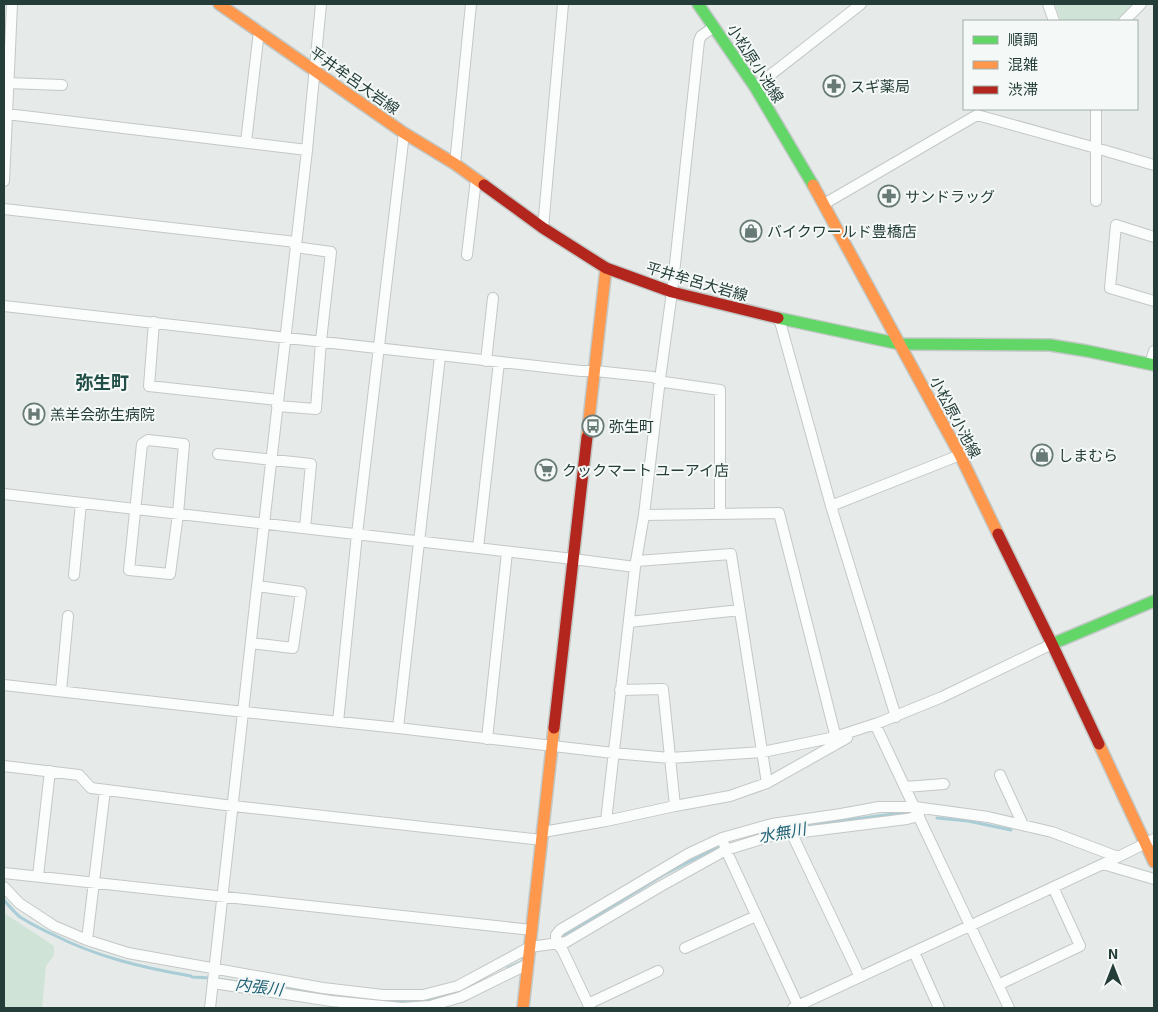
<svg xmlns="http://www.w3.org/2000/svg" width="1158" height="1012" font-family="'Exo 2','Noto Sans JP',sans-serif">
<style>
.green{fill:#d0e3d7}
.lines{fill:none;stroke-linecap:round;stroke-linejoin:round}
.stream{stroke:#a9cdd7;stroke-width:3}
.street-casing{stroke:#c3c8c6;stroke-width:12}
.fast-casing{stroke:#c2c8c6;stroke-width:14}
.slow-casing{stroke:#c2c8c6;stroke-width:14}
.jam-casing{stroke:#c2c8c6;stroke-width:14}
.street{stroke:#fbfcfc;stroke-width:10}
.fast{stroke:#63d668;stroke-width:11}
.slow{stroke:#ff974d;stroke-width:11}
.jam{stroke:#b3261e;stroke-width:11}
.labels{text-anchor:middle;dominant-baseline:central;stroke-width:4;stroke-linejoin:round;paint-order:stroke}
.street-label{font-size:15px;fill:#243d38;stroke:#f4f9f7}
.poi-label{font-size:15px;fill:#243d38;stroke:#f4f9f7;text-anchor:start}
.water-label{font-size:16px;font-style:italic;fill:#216277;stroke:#f4f9f7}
.quarter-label{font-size:18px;font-weight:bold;fill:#214f47;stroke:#f4f9f7}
</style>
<rect width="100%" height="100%" fill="#e6ebe9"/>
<!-- green -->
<path class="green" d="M 1055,4 L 1134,4 L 1118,21 L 1061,21 Z
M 4,913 L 54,946 L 54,955 L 46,966 L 42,1008 L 4,1008 Z"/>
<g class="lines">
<!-- stream -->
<path class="stream" d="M 937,818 L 968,821 L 1011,830
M 781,830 L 802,826 L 908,812
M 4,900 C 9,906 14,912 20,917 C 31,924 43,930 54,935 C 97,957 144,968 191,976 L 192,977 L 211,978
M 562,937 L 663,875 L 712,850 L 722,847
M 508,968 L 523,961
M 217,979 L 349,998
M 390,1002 L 428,1001 L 439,998"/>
<!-- street casing -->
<g class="street-casing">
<path id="street" d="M 1048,4 L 1054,21
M 1124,21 L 1141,4
M 8,83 L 62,85
M 755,87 L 861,4
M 7,114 L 307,150
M 246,142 L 259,31
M 455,164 L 471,4
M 4,181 L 12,4
M 1096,201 L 1096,109
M 824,204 L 977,115 L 1096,148 L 1154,165
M 4,209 L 296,242
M 543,228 L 563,4
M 1154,237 L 1116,225 L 1110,288 L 1154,301
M 467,255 L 476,179
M 4,306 L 581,371 L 595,371 L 653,377 L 664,382 L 720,390 L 720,514
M 779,318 L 831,506 L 896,717
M 154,322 L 149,386 L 278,400
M 486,361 L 493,298
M 1150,364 L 1154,351
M 277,406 L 316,409 L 321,341 L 331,252 L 295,247
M 148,440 L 184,444 L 178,514 L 170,574 L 129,570 L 142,444 Z
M 218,454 L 311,464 L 305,528
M 4,494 L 573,559 L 635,567
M 831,506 L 960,455
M 644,515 L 779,513 L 837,742
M 478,548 L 499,362
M 637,561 L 731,554 L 767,783
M 74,575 L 81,503
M 629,622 L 740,610
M 251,643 L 293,648 L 301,592 L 257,586
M 4,685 L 244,712 L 398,728 L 613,753 L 670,758 L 763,752 L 835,737 L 875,724 L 1009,1008
M 620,690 L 663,689 L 675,806
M 61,691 L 68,616
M 338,722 L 357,534 L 404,133
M 871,726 L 942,697 L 1052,644
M 398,728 L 440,356
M 487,739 L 507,552
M 4,766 L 79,775 L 91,788 L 233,806 L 542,840
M 1000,775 L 1023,825
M 905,787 L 944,784
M 606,821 L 635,567 L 644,515 L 660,379 L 672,292 L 699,41 L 701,36 L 714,27
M 792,828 L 792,834 L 860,977
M 543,832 L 606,821 L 675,806 L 730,796 L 767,783 L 847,738
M 724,844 L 726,850 L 799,1008
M 1103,864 L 1154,879
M 4,873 L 532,930
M 38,876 L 50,771
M 4,887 L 19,903 L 54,926 L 87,940 L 128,953 L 323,988 L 383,995 L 423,995 L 458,986 L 530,947 L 566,942 L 661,886 L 726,850 L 771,836 L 907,819 L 919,816
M 87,940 L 105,790
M 685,948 L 756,916
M 914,952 L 939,1008
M 213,983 L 331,1001 L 402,1008 L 430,1006 L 461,997 L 528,964
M 998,985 L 1080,946 L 1053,887
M 588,1004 L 658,971
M 210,1008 L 264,524 L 307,150 L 321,4
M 590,1008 L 562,949 L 556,943 L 556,935 L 560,930 L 688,854 L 722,838 L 772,824 L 841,814 L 879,807 L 915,807 L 988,817 L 1052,832 L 1118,857
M 793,1008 L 1118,857 L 1154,839"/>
</g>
<!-- fast casing -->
<g class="fast-casing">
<path id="fast" d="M 698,4 L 755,87 L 813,185
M 778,318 L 900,344 L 1050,345 L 1087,351 L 1154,365
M 1052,644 L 1154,601"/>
</g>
<!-- slow casing -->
<g class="slow-casing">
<path id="slow" d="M 219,4 L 404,133 L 455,164 L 484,185
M 813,185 L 960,455 L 998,534
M 587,437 L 606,268
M 1099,744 L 1154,862
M 523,1008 L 554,728"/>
</g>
<!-- jam casing -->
<g class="jam-casing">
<path id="jam" d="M 484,185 L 543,228 L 606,268 L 672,292 L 778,318
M 998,534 L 1052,644 L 1099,744
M 554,728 L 587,437"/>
</g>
<!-- street -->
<use href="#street" class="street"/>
<!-- fast -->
<use href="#fast" class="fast"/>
<!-- slow -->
<use href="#slow" class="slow"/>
<!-- jam -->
<use href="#jam" class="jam"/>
</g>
<!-- icons -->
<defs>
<g id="pharmacy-ring" transform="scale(1.125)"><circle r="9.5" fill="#f4f9f7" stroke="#687a76" stroke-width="1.5"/><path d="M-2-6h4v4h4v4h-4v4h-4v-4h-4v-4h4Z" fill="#687a76"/></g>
<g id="shop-ring" transform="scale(1.125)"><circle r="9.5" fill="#f4f9f7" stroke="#687a76" stroke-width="1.5"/><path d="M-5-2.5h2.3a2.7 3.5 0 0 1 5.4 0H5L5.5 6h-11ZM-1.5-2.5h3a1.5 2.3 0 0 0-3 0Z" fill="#687a76"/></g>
<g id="hospital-ring" transform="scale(1.125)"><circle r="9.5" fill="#f4f9f7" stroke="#687a76" stroke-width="1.5"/><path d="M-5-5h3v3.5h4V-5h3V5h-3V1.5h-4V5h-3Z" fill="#687a76"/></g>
<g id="bus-ring" transform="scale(1.125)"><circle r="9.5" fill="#f4f9f7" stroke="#687a76" stroke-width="1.5"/><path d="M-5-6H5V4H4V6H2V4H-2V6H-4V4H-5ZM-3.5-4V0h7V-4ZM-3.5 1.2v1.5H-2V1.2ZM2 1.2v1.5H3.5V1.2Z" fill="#687a76"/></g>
<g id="supermarket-ring" transform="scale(1.125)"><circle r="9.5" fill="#f4f9f7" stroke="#687a76" stroke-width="1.5"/><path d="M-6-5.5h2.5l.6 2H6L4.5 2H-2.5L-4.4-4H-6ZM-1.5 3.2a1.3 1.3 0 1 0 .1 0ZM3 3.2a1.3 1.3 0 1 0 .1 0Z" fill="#687a76"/></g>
</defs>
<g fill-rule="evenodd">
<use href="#pharmacy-ring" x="834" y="86"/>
<use href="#pharmacy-ring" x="889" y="196"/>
<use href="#shop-ring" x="751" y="231"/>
<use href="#hospital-ring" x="34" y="414"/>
<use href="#bus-ring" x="593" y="426"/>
<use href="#shop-ring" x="1042" y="455"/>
<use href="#supermarket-ring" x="546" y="470"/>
</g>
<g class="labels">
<!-- street labels -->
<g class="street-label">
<text transform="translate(756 63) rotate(57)">小松原小池線</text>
<text transform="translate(355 80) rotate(35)">平井牟呂大岩線</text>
<text transform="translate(697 281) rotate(16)">平井牟呂大岩線</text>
<text transform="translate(956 417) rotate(62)">小松原小池線</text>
</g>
<!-- poi labels -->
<g class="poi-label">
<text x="850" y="86">スギ薬局</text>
<text x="905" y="196">サンドラッグ</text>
<text x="767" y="231">バイクワールド豊橋店</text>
<text x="50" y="414">羔羊会弥生病院</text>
<text x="609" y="426">弥生町</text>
<text x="1058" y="455">しまむら</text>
<text x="562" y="470">クックマート ユーアイ店</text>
</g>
<!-- water labels -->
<g class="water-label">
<text transform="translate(782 832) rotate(-10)">水無川</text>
<text transform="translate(259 986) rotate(7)">内張川</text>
</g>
<!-- quarter labels -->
<g class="quarter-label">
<text x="102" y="382">弥生町</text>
</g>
</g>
<!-- border -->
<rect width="1158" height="1012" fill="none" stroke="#243d38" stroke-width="10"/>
<!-- legend -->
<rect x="963" y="20" width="175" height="90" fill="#f4f9f7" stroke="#a1aeab"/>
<rect x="973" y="36" width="25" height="8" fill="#63d668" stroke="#a1aeab"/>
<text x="1008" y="45" font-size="15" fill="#243d38">順調</text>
<rect x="973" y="61" width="25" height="8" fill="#ff974d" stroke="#a1aeab"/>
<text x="1008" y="70" font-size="15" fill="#243d38">混雑</text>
<rect x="973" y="86" width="25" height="8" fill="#b3261e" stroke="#a1aeab"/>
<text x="1008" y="95" font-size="15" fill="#243d38">渋滞</text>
<!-- north arrow -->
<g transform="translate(1113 967)" stroke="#f4f9f7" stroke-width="4" paint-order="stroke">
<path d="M0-4L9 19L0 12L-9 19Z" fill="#243d38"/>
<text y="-8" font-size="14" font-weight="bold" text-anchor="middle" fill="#243d38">N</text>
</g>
</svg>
